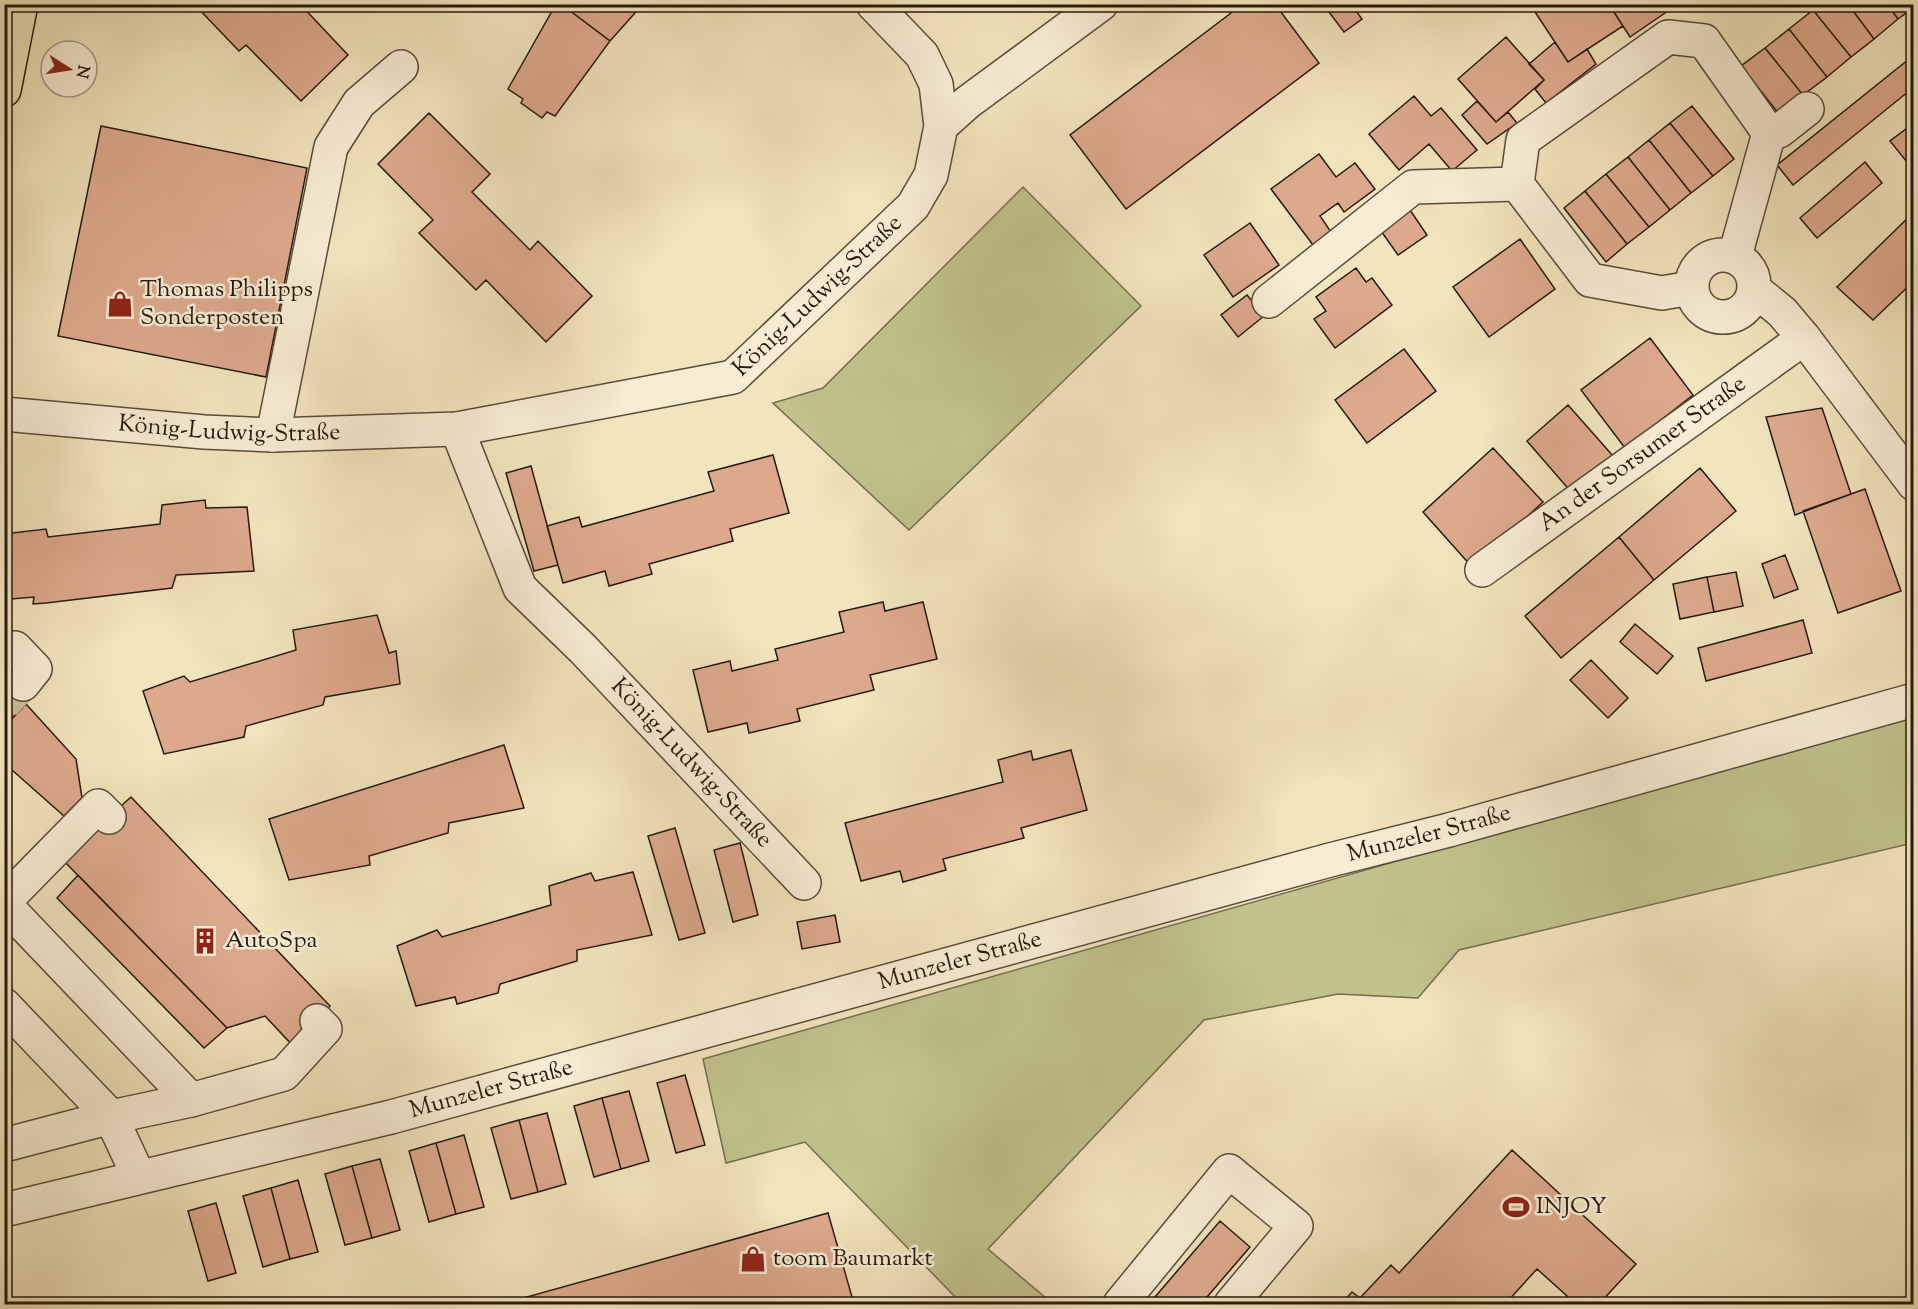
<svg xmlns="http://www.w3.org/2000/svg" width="1918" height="1309" font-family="'Sorts Mill Goudy',serif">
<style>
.green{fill:#c1c28c;stroke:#736e4e;stroke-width:1.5}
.building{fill:#dda98d;stroke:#251a0f;stroke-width:1.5}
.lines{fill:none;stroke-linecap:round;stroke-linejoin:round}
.minor-tunnel{stroke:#c9bc9a;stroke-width:33;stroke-dasharray:33 16;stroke-linecap:butt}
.minor-casing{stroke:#584c3a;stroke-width:36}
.major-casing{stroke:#251a0f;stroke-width:36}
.minor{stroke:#f7edd4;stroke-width:33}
.major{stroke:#f2e4bd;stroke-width:33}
.labels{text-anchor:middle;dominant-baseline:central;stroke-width:5;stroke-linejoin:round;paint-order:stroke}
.poi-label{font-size:24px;fill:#251a0f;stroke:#f7edd4;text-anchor:start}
.street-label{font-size:24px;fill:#251a0f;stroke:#f7edd4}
</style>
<rect width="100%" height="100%" fill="#f2e4bd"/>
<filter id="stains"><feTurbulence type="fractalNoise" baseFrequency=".00333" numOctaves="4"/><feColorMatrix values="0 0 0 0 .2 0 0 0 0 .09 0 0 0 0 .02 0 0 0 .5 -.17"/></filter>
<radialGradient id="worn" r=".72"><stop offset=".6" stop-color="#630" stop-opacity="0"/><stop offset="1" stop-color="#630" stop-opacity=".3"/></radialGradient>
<!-- green -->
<path class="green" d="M 1023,187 L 1141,306 L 909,530 L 773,403 L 823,388 Z
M 1913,714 L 1913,843 L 1459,950 L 1418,998 L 1338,994 L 1204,1020 L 988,1249 L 1053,1304 L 962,1304 L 805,1142 L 726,1163 L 703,1059 Z"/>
<!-- building -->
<path class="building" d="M 194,4 L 284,4 L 286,6 L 288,4 L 300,4 L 348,55 L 301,101 L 246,45 L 239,51 Z
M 556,4 L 561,4 L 610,41 L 555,116 L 547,112 L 542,118 L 521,103 L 523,99 L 508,89 Z
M 561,4 L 643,4 L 610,41 Z
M 1243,4 L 1275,4 L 1319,63 L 1126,209 L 1070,135 Z
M 1323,4 L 1351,4 L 1362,19 L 1344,32 Z
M 1547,4 L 1609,4 L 1623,26 L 1568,62 L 1535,12 Z
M 1612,4 L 1678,4 L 1630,37 L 1610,6 Z
M 1819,4 L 1848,4 L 1874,39 L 1851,57 L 1813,10 Z
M 1848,4 L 1887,4 L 1898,19 L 1874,39 Z
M 1887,4 L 1914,4 L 1914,7 L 1898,19 Z
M 1813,10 L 1851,57 L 1827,77 L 1789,29 Z
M 1789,29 L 1827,77 L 1803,95 L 1765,48 Z
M 1506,37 L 1544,80 L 1496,122 L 1458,79 Z
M 1555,42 L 1568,62 L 1587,49 L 1596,64 L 1546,103 L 1535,89 L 1544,80 L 1529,64 Z
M 1765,48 L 1803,95 L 1779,114 L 1741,66 Z
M 1914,55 L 1914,87 L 1793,185 L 1777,165 Z
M 1414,96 L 1431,116 L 1441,108 L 1477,150 L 1452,171 L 1429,144 L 1399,170 L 1369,134 Z
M 1477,101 L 1496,122 L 1508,112 L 1517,123 L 1487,144 L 1462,115 Z
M 1692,106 L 1734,159 L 1713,176 L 1670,123 Z
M 429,113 L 490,174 L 472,192 L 530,250 L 538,241 L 592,296 L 546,342 L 486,280 L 476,290 L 419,233 L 433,220 L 378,164 Z
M 1670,123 L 1713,176 L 1691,193 L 1649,140 Z
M 1914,123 L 1914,157 L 1907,162 L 1890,141 Z
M 101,126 L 307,168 L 266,377 L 58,336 Z
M 1649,140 L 1691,193 L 1670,210 L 1628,157 Z
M 1319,154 L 1336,177 L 1355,163 L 1375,189 L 1344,212 L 1338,203 L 1320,216 L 1331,232 L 1313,245 L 1271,189 Z
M 1628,157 L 1670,210 L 1649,227 L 1606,174 Z
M 1865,162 L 1882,183 L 1817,238 L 1800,218 Z
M 1606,174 L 1649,227 L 1627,244 L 1585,191 Z
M 1585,191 L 1627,244 L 1606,262 L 1564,208 Z
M 1410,210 L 1427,235 L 1398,255 L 1381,231 Z
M 1914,212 L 1914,281 L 1873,320 L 1837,287 Z
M 1250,223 L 1279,265 L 1233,297 L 1204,255 Z
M 1520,239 L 1555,289 L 1489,337 L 1453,287 Z
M 1356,268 L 1366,282 L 1372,278 L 1392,305 L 1335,348 L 1314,319 L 1326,311 L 1316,297 Z
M 1247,295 L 1264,316 L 1238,337 L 1221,315 Z
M 1650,338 L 1693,395 L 1625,448 L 1581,390 Z
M 1404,349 L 1436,391 L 1367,443 L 1335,400 Z
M 1568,405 L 1613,456 L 1572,493 L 1527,441 Z
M 1822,408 L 1851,494 L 1795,515 L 1766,417 Z
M 1493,448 L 1543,502 L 1472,567 L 1423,512 Z
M 773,455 L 789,513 L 730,529 L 733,541 L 649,564 L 652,574 L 609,586 L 605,571 L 563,583 L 547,526 L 579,517 L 582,527 L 714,491 L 708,472 Z
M 531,466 L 558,565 L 534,571 L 506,473 Z
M 1700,468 L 1736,511 L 1654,580 L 1619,537 Z
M 1865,489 L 1901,591 L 1838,613 L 1803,511 Z
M 205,500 L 206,508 L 247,507 L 254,571 L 176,575 L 172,588 L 46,603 L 33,604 L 34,597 L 11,599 L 4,564 L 4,534 L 46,529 L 48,537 L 160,524 L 162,505 Z
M 1619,537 L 1654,580 L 1561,658 L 1525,616 Z
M 1785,555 L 1798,589 L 1774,598 L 1762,564 Z
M 1736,572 L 1743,606 L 1714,612 L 1707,577 Z
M 1707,577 L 1714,612 L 1680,619 L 1673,584 Z
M 883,602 L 885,611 L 923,602 L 937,659 L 870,675 L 874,690 L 797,709 L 800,721 L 749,733 L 747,723 L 708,732 L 693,670 L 730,661 L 732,671 L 778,660 L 775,649 L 844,632 L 839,612 Z
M 377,615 L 389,653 L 396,651 L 400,684 L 325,697 L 323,705 L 246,726 L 244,737 L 164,754 L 143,691 L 184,676 L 190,682 L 296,650 L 293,630 Z
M 1803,620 L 1812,653 L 1706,681 L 1698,648 Z
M 1635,624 L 1673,656 L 1657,674 L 1620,642 Z
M 1591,660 L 1628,698 L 1608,718 L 1570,680 Z
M 4,665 L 34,695 L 4,727 Z
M 26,704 L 76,759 L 82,798 L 64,816 L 4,763 L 4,727 Z
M 504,745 L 524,808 L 449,823 L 448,833 L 369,856 L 370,865 L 289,880 L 269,819 Z
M 1071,750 L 1087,810 L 1021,828 L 1024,838 L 943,859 L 946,870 L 903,882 L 900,871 L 861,881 L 845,823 L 1003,782 L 998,760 L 1031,751 L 1033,760 Z
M 131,797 L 330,1006 L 295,1048 L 265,1016 L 227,1028 L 62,859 Z
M 675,828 L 705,933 L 679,940 L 648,836 Z
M 740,843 L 758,915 L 733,922 L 714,850 Z
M 633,872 L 652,935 L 577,950 L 577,961 L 500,984 L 498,993 L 457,1004 L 455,997 L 416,1006 L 397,946 L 437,930 L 442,937 L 551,905 L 549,886 L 591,873 L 595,881 Z
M 78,875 L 227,1028 L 204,1048 L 57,898 Z
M 835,915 L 840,942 L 802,949 L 797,922 Z
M 685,1075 L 705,1145 L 676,1153 L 657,1083 Z
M 629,1091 L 649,1161 L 621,1169 L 602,1098 Z
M 602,1098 L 621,1169 L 594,1177 L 574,1106 Z
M 547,1113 L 566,1184 L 538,1192 L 519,1120 Z
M 519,1120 L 538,1192 L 511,1199 L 491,1128 Z
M 464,1135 L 484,1207 L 456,1214 L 436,1143 Z
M 436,1143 L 456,1214 L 429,1222 L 409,1151 Z
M 1512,1150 L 1636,1264 L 1599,1304 L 1576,1304 L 1537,1269 L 1505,1304 L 1341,1304 L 1352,1292 L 1360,1298 L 1391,1265 L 1399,1273 Z
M 380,1159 L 400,1230 L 372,1238 L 352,1166 Z
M 352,1166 L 372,1238 L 345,1245 L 325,1174 Z
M 298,1180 L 318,1252 L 290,1259 L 271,1188 Z
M 271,1188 L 290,1259 L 263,1267 L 243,1196 Z
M 216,1203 L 236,1273 L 208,1281 L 188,1211 Z
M 828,1213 L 854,1304 L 502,1304 Z
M 1220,1221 L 1250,1247 L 1201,1304 L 1149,1304 Z"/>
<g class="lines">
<!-- minor-tunnel -->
<path class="minor-tunnel" d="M 4,704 L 23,684"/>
<!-- minor casing -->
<g class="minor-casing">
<g id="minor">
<path d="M 941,126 L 968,102 L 1101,4"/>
<path d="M 1769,133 L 1779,131 L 1807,109"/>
<circle cx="1723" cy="286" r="31"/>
<path d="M 1691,288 L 1662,293 L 1590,280 L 1517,184 L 1523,140 L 1668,37 L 1704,41 L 1769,133 L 1735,256"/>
<path d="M 1755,290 L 1782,312 L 1804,338 L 1914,484"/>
<path d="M 1269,301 L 1413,187 L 1517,184"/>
<path id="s1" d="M 4,414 L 204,432 L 273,435 L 457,429 L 733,377 L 913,206 L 931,175 L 941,126 L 936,84 L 922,55 L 873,4"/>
<path id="s2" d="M 457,429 L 520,588 L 583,649 L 804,883"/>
<path d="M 273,435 L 331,147 L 359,103 L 401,67"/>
<path id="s3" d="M 1482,570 L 1804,338"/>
<path d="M 15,648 L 35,669 L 23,684"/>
<path d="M 4,902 L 98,806 L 109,817"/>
<path d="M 4,904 L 191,1100"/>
<path d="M 4,1005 L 111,1117 L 139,1177"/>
<path d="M 4,1145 L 111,1117 L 191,1100 L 284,1074 L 325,1029 L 317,1021"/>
<path id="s4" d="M 4,1210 L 391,1117 L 1330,860 L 1449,830 L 1914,700"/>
<path d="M 1120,1304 L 1229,1171 L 1296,1226 L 1231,1304"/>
</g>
</g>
<!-- major casing -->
<g class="major-casing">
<path id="major" d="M 4,90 L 21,4"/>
</g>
<!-- minor -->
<use href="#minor" class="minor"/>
<!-- major -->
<use href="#major" class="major"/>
</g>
<!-- icons -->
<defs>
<g id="shop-bare" transform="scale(2.07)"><path d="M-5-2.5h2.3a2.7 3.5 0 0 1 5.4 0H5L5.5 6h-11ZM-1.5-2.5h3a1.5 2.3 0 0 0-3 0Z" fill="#8f2418" stroke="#f7edd4" stroke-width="2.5" paint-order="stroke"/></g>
<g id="building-bare" transform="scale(2.07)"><path d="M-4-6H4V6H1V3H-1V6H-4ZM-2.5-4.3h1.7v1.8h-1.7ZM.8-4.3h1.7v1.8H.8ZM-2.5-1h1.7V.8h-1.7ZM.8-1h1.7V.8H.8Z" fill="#8f2418" stroke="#f7edd4" stroke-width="2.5" paint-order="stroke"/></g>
<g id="stadium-bare" transform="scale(2.07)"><path d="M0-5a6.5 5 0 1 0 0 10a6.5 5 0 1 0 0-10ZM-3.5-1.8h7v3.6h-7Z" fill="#8f2418" stroke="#f7edd4" stroke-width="2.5" paint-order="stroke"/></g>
</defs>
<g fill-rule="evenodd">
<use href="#shop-bare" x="120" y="304"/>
<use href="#building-bare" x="205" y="941"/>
<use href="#stadium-bare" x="1516" y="1207"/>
<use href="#shop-bare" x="753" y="1259"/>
</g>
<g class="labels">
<!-- poi labels -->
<g class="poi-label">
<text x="140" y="290">Thomas Philipps<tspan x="140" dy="28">Sonderposten</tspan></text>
<text x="225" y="941">AutoSpa</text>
<text x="1536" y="1207">INJOY</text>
<text x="773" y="1259">toom Baumarkt</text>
</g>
<!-- street labels -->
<g class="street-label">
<text stroke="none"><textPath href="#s1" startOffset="852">König-Ludwig-Straße</textPath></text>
<text stroke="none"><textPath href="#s1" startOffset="226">König-Ludwig-Straße</textPath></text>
<text stroke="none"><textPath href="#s3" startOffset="198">An der Sorsumer Straße</textPath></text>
<text stroke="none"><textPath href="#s2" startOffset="416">König-Ludwig-Straße</textPath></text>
<text stroke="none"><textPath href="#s4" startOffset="1474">Munzeler Straße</textPath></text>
<text stroke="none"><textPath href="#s4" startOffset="988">Munzeler Straße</textPath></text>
<text stroke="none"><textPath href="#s4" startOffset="502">Munzeler Straße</textPath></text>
</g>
</g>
<!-- margin -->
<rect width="1918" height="1309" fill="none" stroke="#f2e4bd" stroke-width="24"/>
<rect x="6" y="6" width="1906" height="1297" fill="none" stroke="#251a0f" stroke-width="3"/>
<rect x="12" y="12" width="1894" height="1285" fill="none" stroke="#251a0f" stroke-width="1.5"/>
<!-- north arrow -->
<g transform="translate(69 69) rotate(102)"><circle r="28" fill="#f7edd4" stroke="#a39985" stroke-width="1.5"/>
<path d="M0-4.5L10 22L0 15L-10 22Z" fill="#8f2418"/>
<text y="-9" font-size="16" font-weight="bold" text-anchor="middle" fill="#251a0f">N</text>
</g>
<rect width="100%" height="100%" filter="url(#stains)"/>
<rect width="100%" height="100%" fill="url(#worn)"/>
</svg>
